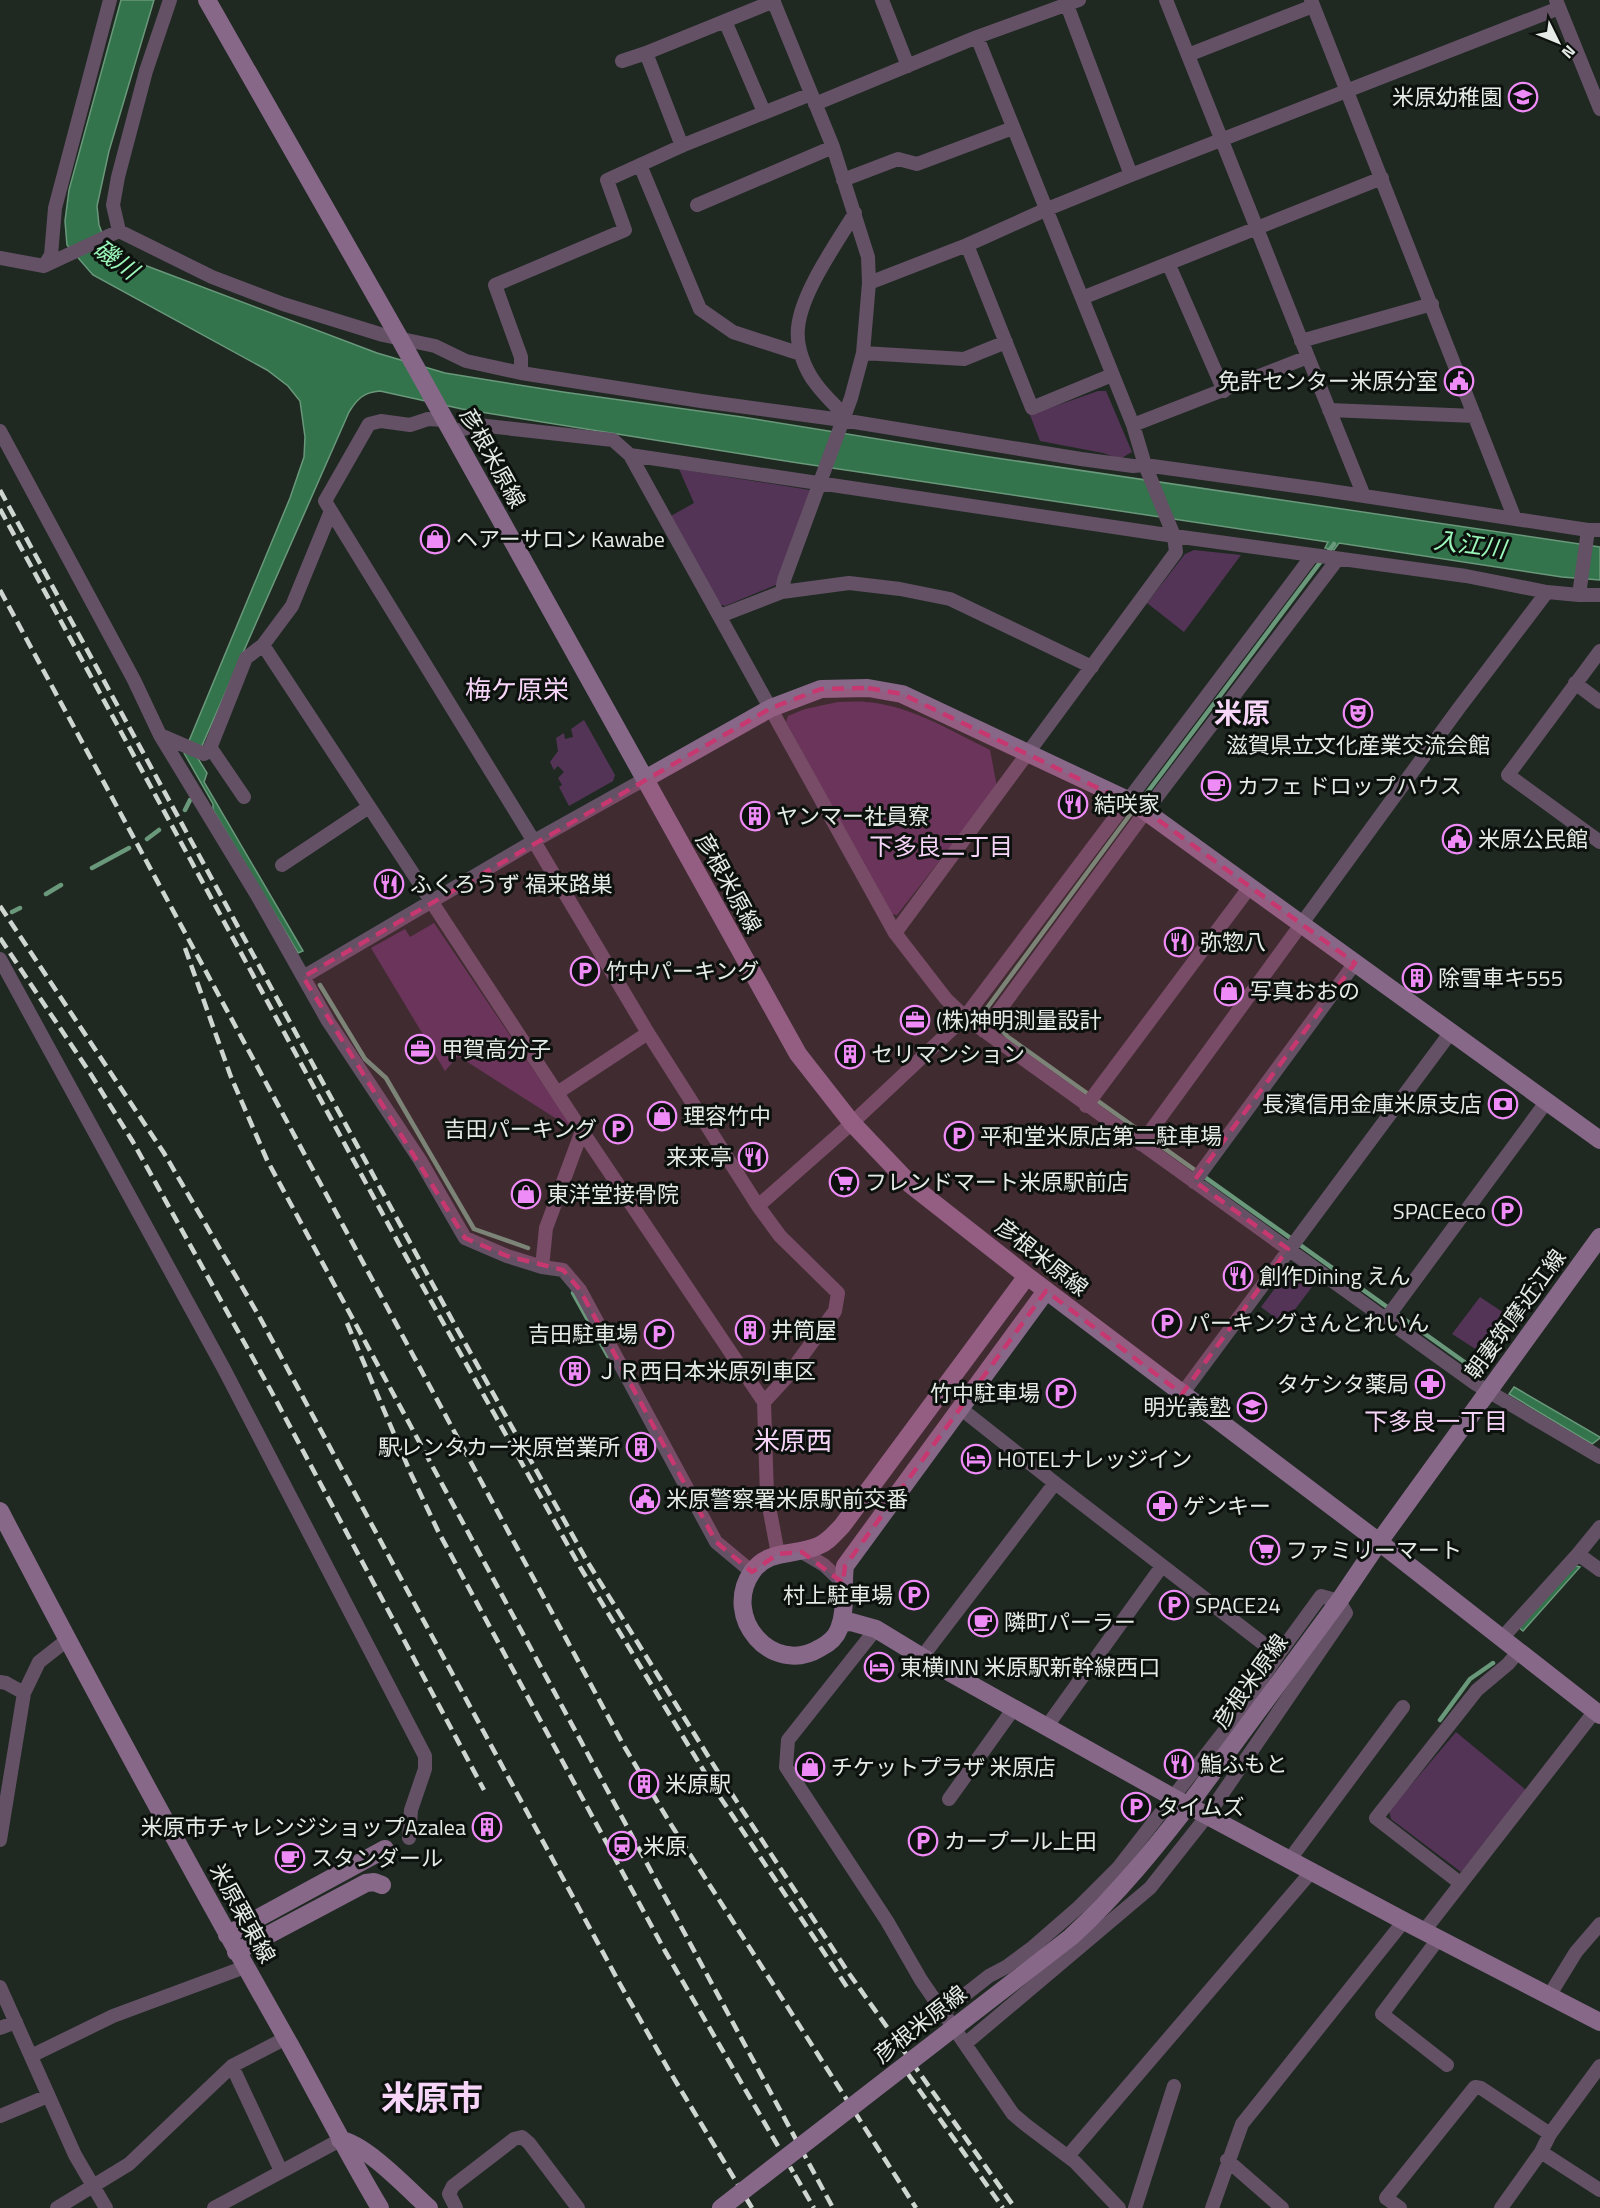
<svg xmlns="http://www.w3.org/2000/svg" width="1600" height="2208" font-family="'Titillium Web','Noto Sans JP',sans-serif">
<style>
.green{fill:#543456}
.water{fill:#34744c;stroke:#69987a;stroke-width:1.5}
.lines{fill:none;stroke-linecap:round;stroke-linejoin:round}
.stream{stroke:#69987a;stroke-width:4.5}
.street{stroke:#645165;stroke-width:14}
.secondary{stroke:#876889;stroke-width:18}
.rail{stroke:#cfd5d0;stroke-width:4.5;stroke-dasharray:12 6;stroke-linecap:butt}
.secondary-bridge{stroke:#876889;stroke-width:18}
.marked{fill:#c73870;fill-opacity:0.2;stroke:#c73870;stroke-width:4.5;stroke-dasharray:12 8;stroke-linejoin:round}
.labels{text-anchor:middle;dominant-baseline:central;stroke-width:6;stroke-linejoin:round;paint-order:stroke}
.poi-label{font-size:22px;fill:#e5ebe6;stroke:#0c110d;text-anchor:start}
.street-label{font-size:22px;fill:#e5ebe6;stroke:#0c110d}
.water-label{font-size:24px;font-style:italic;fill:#9cf8ba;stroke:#0c110d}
.neighbourhood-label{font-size:24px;fill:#f7d5f8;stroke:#0c110d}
.quarter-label{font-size:26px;fill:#f7d5f8;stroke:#0c110d}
.district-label{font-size:28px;font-weight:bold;fill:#f7d5f8;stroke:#0c110d}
.town-label{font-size:34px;font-weight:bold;fill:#f7d5f8;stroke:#0c110d}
</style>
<rect width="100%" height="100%" fill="#1f2922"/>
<!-- green -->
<path class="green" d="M 1098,391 L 1106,391 L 1132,452 L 1120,459 L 1103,453 L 1040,441 L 1030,415 Z
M 679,469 L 810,490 L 778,584 L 725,606 L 719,604 L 669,517 L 694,503 Z
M 1194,550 L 1241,555 L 1184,632 L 1147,603 L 1185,554 Z
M 838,702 C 847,702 857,701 866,702 C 910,705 951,731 990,750 L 997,787 L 897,915 L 891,914 L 786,722 L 788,716 L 805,709 Z
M 584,720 L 615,775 L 613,781 L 569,806 L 559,787 L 562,785 L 558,778 L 564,772 L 558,766 L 554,770 L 550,762 L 558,751 L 556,738 L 564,733 L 565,739 L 573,737 L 571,729 Z
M 434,923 L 574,1130 L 458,1056 L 445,1071 L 371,948 L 405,929 L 410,937 Z
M 1293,1264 L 1318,1279 L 1284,1324 L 1261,1307 Z
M 1480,1297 L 1516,1321 L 1488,1357 L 1452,1334 Z
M 1456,1732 L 1526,1790 L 1461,1872 L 1391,1819 L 1389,1811 Z"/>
<!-- water -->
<path class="water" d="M 121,0 L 154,0 L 109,151 L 97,206 L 99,225 L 106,243 L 131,260 L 377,353 L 445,373 L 563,392 L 742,417 L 983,456 L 1600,547 L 1600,580 L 1562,577 L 1339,543 L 1334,550 L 1325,548 L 1328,542 L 792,462 L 462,409 L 380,391 C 364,392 357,399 349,412 L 197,757 L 207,773 L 204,782 L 303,951 L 298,953 L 213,810 L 213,804 L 184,753 L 290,498 L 304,457 L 305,437 L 300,401 L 288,386 L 267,370 L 93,275 L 67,245 L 65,221 L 69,190 Z
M 1514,1387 L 1600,1437 L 1600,1438 L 1592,1444 L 1509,1394 Z
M 1572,1565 L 1580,1567 L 1523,1631 L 1518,1627 Z"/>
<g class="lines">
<!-- stream -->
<path class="stream" d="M 1140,802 L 1334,544
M 1135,808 L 984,1012 L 1008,1037 L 1477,1371
M 185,810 L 190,800
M 147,839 L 159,830
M 92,868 L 129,848
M 46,894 L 61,885
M 12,912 L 20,908
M 320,985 L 365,1059 L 386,1078 L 474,1229 L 528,1248
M 573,1293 L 608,1356
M 1440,1720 L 1470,1679 L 1493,1663"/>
<!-- street -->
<path class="street" d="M 773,0 L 833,147 L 868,257 L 869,283 L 863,353 L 851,398 L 784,580 L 782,592
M 882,0 L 908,66
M 1311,0 L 1515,519
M 1556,0 L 1600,109
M 1067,5 L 1131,175
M 1188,55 L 1313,6
M 622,61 L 646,53
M 815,104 L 977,37 L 1079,0
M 764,112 L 725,21 L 774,1
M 682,146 L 646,53 L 725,21
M 640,165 L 700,309 L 733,332 L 801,354
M 843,180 L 898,159 L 917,164 L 1013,128
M 697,205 L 833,147
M 119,231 L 113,205 L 118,177 L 146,71 L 170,0
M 967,245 L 1032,408 L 1112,375
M 0,258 L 44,266 L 119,231 L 212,277 L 283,304 L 383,335 L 435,346 L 466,361 L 521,373 L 701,401 L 842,420 L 1081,459 L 1133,466 L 1145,465 L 1133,425 L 977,37
M 1169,265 L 1224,391
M 44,266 L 51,255 L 55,208 L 110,0
M 869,283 L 967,245 L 1045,210 L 1131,175 L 1559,8
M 1082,298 L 1382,178
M 1301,341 L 1432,304
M 863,353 L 964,359 L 1006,342
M 1308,357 L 1364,496
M 521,373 L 521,357 L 495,285 L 625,230 L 607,180 L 686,144 L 811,94
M 1329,410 L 1475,416
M 844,415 C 835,405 824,395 816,384 C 805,370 796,347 798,328 C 801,293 836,244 855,213
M 1133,425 L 1308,357 L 1166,0
M 0,431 L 134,680 L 160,735 L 257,895 L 328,1021 L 420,1160 L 465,1238 L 507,1256 L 542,1267 L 563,1270 L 580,1290 L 716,1542 L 752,1572
M 452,432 L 478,425 L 613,440 L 630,455 L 1174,536 L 1466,576 L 1547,592 L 1579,595 L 1600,595
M 630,455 L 895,933 L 946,999 L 965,1017 L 1476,1384 L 1600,1457
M 331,511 L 538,848 L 648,1033 L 758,1206
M 1579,595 L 1588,530 L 1600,530
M 720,616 L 782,592 L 849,583 L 900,589 L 950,599 L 1092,667
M 263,645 L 582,1131 L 546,1228 L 542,1267
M 1600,651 L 1508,775 L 1600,842
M 1575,683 L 1600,702
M 160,735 L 204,754 L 209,751 L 246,658 L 263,645 L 292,606 L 331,511 L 325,501 L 369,424 L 381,421 L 410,425 L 428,419 L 444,420
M 210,747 L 244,797
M 282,865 L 369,807
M 895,933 L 1176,552 L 1174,536 L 1145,465 L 1318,489 L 1588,530
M 0,959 L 224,1369 L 425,1756 L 425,1769 L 411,1810 L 409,1838
M 303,977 L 534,841 L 645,779
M 984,1031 L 1146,811 L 1337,560
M 557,1093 L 648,1033
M 1086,1106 L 1249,888
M 582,1131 L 764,1402
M 1141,1144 L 1459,708 L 1547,592
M 1194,1182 L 1355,963
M 1386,1319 L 1547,1101
M 1182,1394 L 1451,1032
M 960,1408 L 1055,1483
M 802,1552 L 824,1565 L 843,1583
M 778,1554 L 767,1496 L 764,1402 L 786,1378 L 835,1311 L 838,1293 L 780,1236 L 758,1206 L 852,1123 L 965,1017 L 1312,556
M 1578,1554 L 1600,1527
M 876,1629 L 788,1740 L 786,1767 L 887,1921 L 921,1980 L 1013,2114 L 1026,2125 L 1075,2162 L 1119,2208
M 1502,1638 L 1578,1554 L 1600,1570
M 922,1657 L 1055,1483 L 1278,1655 L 1321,1596 L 1339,1601 L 1346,1613 L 1207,1816 L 1150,1888 L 965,2044
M 0,1682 L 6,1683 L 24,1693
M 1047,1726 L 1162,1566
M 949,1799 L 1014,1708
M 0,1840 L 24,1693 L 39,1662 L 67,1640
M 1290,1859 L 1403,1707
M 1460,1883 L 1376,1818 L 1477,1690 L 1508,1664 L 1519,1651
M 1424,1931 L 1595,1711
M 1439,1938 L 1382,2014 L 1447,2065
M 0,1987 L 75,2155 L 106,2208
M 1549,1996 L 1576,1952 L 1600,1924
M 943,2012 L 989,1976 L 1006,1967 L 1033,1947 L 1079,1907 L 1118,1868 L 1240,1711 L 1278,1655
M 0,2028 L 16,2022
M 31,2056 L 113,2016 L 245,1967
M 232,2066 L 281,2171
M 0,2116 L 48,2096
M 1541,2152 L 1600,2190
M 1068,2156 L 1312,1871
M 1227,2160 L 1282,2208
M 57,2208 L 129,2164 L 232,2066 L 286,2038
M 214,2208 L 340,2140
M 456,2208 L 449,2194 L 453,2186 L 514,2139 L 522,2137 L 529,2143 L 578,2208
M 1135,2208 L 1174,2086
M 1212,2208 L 1242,2124 L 1404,1921
M 1400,2208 L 1386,2198 L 1475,2087 L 1481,2088 L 1550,2134
M 1501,2208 L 1541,2152 L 1550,2134 L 1600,2066"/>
<!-- secondary -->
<path class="secondary" d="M 207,0 L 400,339 L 798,1054 L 852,1123 L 911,1185 L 1027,1276 L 1379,1542 L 1339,1601 L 1196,1795
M 645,779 L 771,708 L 821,689 L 868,688 L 902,694 L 1134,803 L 1600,1140
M 1600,1237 L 1379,1542 L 1600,1715
M 1027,1276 L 842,1526 C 834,1534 828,1542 818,1546 C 794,1556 768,1549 752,1572 C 721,1617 772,1677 820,1648 C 828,1644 836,1637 839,1629 C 847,1609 842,1587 845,1566 L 1046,1291
M 0,1511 C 94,1691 190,1869 290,2045 C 320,2099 348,2155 380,2208
M 841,1623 L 851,1622 L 876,1629 L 922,1657 L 1174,1798 L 1404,1921 L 1600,2022
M 227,1935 L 385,1849
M 236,1952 L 366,1883 L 374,1882 L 382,1885
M 340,2140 C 365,2143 409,2190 429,2208"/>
<!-- rail -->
<path class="rail" d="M 0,490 L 456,1327 L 587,1561 L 726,1785 L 848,1972 L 1015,2208
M 0,509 L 399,1244 L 580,1567 L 716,1791 L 849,1990
M 0,590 L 624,1746 L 670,1823 L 916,2208
M 0,906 L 164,1153 L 259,1316 L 620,1984 L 667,2067 L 752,2208
M 0,938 L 90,1073 L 133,1142 L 270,1389 L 484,1790
M 185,948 L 231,1077 L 267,1160 L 833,2208
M 347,1323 L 411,1474 L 438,1531 L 665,1951 L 793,2172
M 908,2074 L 1003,2208
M 795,2175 L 814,2208"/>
<!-- secondary-bridge -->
<path class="secondary-bridge" d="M 721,2208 L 1071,1937 C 1118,1894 1157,1846 1196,1795"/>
</g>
<!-- marked area -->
<path class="marked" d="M 868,688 L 902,694 L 1146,811 L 1355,963 L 1194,1181 L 1288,1249 L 1182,1394 L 1046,1291 L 845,1566 L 843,1583 L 802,1552 L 778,1554 L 752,1572 L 716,1542 L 580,1290 L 563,1270 L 507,1256 L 465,1238 L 303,977 L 771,708 L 821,689 Z"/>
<!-- icons -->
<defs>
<g id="school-ring" transform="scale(1.5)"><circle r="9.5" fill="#0c110d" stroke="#ef8bf6" stroke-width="1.5"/><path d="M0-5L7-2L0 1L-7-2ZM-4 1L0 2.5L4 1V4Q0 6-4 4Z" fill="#ef8bf6"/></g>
<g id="civic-ring" transform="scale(1.5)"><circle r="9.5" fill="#0c110d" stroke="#ef8bf6" stroke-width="1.5"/><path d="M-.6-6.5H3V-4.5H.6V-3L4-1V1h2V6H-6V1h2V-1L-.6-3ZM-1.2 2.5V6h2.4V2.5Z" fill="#ef8bf6"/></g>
<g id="shop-ring" transform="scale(1.5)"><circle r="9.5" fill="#0c110d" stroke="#ef8bf6" stroke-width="1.5"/><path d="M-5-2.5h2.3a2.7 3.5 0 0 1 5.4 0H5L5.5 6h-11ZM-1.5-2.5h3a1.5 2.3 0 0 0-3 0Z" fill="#ef8bf6"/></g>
<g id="theatre-ring" transform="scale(1.5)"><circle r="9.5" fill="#0c110d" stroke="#ef8bf6" stroke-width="1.5"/><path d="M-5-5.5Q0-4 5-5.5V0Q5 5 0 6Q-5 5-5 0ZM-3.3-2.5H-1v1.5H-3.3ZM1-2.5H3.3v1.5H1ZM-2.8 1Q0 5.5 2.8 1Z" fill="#ef8bf6"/></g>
<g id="cafe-ring" transform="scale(1.5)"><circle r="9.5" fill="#0c110d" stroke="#ef8bf6" stroke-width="1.5"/><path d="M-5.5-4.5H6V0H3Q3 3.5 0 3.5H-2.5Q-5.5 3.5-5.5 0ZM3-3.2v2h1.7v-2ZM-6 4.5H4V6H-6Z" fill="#ef8bf6"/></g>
<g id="restaurant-ring" transform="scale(1.5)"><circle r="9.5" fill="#0c110d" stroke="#ef8bf6" stroke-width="1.5"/><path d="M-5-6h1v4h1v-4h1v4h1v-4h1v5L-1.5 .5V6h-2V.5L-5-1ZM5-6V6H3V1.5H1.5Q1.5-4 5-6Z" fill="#ef8bf6"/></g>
<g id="building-ring" transform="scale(1.5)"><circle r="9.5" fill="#0c110d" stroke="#ef8bf6" stroke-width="1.5"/><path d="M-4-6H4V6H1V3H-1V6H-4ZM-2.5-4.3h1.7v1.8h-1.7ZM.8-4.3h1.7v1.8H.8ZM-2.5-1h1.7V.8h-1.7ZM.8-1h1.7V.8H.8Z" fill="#ef8bf6"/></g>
<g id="parking-ring" transform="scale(1.5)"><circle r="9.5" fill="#0c110d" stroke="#ef8bf6" stroke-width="1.5"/><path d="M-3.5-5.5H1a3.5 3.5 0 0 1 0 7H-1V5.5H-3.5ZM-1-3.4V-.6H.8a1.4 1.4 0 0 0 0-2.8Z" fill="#ef8bf6"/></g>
<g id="office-ring" transform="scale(1.5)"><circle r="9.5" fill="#0c110d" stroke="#ef8bf6" stroke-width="1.5"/><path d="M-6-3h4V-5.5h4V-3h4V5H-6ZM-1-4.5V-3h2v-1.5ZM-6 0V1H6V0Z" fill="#ef8bf6"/></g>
<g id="bank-ring" transform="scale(1.5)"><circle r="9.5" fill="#0c110d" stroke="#ef8bf6" stroke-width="1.5"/><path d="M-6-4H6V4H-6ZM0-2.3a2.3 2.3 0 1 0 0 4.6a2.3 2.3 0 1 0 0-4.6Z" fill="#ef8bf6"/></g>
<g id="supermarket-ring" transform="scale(1.5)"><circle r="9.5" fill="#0c110d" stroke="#ef8bf6" stroke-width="1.5"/><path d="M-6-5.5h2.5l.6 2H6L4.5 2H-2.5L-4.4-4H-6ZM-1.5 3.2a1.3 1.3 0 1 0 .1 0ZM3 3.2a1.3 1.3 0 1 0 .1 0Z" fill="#ef8bf6"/></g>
<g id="pharmacy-ring" transform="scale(1.5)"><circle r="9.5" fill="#0c110d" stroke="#ef8bf6" stroke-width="1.5"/><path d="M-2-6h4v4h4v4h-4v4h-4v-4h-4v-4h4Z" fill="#ef8bf6"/></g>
<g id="hotel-ring" transform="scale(1.5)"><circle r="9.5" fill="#0c110d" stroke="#ef8bf6" stroke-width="1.5"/><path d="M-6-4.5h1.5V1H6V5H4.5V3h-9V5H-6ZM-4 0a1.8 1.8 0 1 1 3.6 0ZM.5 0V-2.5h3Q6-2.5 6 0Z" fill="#ef8bf6"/></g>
<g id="station-ring" transform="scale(1.5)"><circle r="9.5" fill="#0c110d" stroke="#ef8bf6" stroke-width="1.5"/><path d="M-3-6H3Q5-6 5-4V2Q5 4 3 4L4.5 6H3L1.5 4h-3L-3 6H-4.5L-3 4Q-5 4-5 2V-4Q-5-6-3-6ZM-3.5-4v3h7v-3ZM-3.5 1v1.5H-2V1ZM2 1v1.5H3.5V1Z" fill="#ef8bf6"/></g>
</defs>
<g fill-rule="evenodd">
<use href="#school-ring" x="1523" y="97"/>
<use href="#civic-ring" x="1459" y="381"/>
<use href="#shop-ring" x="435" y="539"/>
<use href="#theatre-ring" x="1358" y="713"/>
<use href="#cafe-ring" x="1216" y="786"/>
<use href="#restaurant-ring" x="1073" y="804"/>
<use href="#building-ring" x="755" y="816"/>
<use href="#civic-ring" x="1457" y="839"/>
<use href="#restaurant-ring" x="389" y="884"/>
<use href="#restaurant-ring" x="1179" y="942"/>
<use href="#parking-ring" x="585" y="971"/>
<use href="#building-ring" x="1417" y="978"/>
<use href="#shop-ring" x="1229" y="991"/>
<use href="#office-ring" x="915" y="1020"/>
<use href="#office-ring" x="420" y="1049"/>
<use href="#building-ring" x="850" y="1054"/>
<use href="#bank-ring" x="1503" y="1104"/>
<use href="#shop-ring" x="662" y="1116"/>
<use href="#parking-ring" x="618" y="1129"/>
<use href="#parking-ring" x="959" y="1136"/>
<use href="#restaurant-ring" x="753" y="1157"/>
<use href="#supermarket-ring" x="844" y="1182"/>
<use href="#shop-ring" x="526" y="1194"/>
<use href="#parking-ring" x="1507" y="1211"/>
<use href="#restaurant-ring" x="1238" y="1276"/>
<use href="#parking-ring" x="1167" y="1323"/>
<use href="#building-ring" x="750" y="1330"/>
<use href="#parking-ring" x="659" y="1334"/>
<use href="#building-ring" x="575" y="1371"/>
<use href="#pharmacy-ring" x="1430" y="1384"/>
<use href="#parking-ring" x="1061" y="1393"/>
<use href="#school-ring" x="1252" y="1407"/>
<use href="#building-ring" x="641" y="1447"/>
<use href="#hotel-ring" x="976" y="1459"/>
<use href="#civic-ring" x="645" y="1499"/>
<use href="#pharmacy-ring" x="1162" y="1506"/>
<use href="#supermarket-ring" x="1265" y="1550"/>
<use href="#parking-ring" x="914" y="1595"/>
<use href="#parking-ring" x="1174" y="1605"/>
<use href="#cafe-ring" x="983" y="1622"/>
<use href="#hotel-ring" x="879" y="1667"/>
<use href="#restaurant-ring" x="1179" y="1764"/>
<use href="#shop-ring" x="810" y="1767"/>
<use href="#building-ring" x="644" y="1784"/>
<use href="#parking-ring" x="1136" y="1807"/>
<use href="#building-ring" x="487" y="1827"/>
<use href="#parking-ring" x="923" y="1841"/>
<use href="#station-ring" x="622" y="1846"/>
<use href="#cafe-ring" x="290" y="1858"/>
</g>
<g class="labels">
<!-- poi labels -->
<g class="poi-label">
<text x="1502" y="97" text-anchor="end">米原幼稚園</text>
<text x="1438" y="381" text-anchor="end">免許センター米原分室</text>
<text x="456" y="539">ヘアーサロン Kawabe</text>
<text x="1358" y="745" text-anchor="middle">滋賀県立文化産業交流会館</text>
<text x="1237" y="786">カフェ ドロップハウス</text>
<text x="1094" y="804">結咲家</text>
<text x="776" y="816">ヤンマー社員寮</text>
<text x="1478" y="839">米原公民館</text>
<text x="410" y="884">ふくろうず 福来路巣</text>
<text x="1200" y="942">弥惣八</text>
<text x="606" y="971">竹中パーキング</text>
<text x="1438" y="978">除雪車キ555</text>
<text x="1250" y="991">写真おおの</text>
<text x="936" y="1020">(株)神明測量設計</text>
<text x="441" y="1049">甲賀高分子</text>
<text x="871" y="1054">セリマンション</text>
<text x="1482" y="1104" text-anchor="end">長濱信用金庫米原支店</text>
<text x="683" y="1116">理容竹中</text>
<text x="597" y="1129" text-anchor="end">吉田パーキング</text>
<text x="980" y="1136">平和堂米原店第二駐車場</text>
<text x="732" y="1157" text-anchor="end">来来亭</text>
<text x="865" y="1182">フレンドマート米原駅前店</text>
<text x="547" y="1194">東洋堂接骨院</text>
<text x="1486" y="1211" text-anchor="end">SPACEeco</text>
<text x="1259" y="1276">創作Dining えん</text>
<text x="1188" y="1323">パーキングさんとれいん</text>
<text x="771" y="1330">井筒屋</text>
<text x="638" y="1334" text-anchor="end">吉田駐車場</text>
<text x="596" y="1371">ＪＲ西日本米原列車区</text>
<text x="1409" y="1384" text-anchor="end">タケシタ薬局</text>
<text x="1040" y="1393" text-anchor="end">竹中駐車場</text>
<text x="1231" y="1407" text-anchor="end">明光義塾</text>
<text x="620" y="1447" text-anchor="end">駅レンタカー米原営業所</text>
<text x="997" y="1459">HOTELナレッジイン</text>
<text x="666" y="1499">米原警察署米原駅前交番</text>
<text x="1183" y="1506">ゲンキー</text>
<text x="1286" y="1550">ファミリーマート</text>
<text x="893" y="1595" text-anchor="end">村上駐車場</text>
<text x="1195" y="1605">SPACE24</text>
<text x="1004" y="1622">隣町パーラー</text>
<text x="900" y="1667">東横INN 米原駅新幹線西口</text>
<text x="1200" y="1764">鮨ふもと</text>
<text x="831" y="1767">チケットプラザ 米原店</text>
<text x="665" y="1784">米原駅</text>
<text x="1157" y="1807">タイムズ</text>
<text x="466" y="1827" text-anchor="end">米原市チャレンジショップAzalea</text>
<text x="944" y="1841">カープール上田</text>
<text x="643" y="1846">米原</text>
<text x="311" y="1858">スタンダール</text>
</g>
<!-- street labels -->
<g class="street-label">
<text transform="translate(493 458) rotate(61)">彦根米原線</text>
<text transform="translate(729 883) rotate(61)">彦根米原線</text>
<text transform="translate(1042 1257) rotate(38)">彦根米原線</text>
<text transform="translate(1515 1314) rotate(-54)">朝妻筑摩近江線</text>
<text transform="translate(1250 1681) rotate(-54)">彦根米原線</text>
<text transform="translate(243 1913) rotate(61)">米原栗東線</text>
<text transform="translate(920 2024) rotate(-38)">彦根米原線</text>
</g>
<!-- water labels -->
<g class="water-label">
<text transform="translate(116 259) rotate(36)">磯川</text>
<text transform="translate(1470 544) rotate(8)">入江川</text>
</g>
<!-- neighbourhood labels -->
<g class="neighbourhood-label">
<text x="941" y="846">下多良二丁目</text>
<text x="1436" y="1421">下多良一丁目</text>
</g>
<!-- quarter labels -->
<g class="quarter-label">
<text x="517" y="689">梅ケ原栄</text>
<text x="793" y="1440">米原西</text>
</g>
<!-- district labels -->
<g class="district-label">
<text x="1242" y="712">米原</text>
</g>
<!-- town labels -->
<g class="town-label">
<text x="432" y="2097">米原市</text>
</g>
</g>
<!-- north arrow -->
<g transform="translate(1558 42) rotate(133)" stroke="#0c110d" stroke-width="4.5" paint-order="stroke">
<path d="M0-4.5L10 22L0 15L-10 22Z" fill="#e5ebe6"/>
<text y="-9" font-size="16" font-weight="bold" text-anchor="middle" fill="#e5ebe6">N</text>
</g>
</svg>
